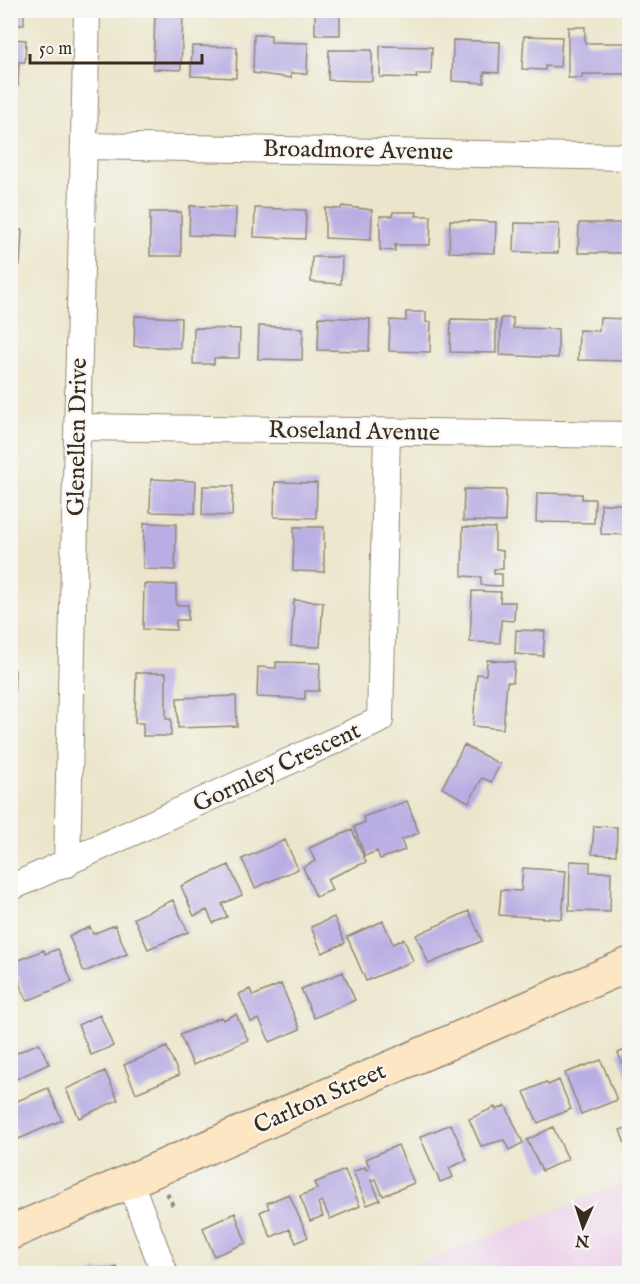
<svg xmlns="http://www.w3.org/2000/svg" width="640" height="1284" font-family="'IM FELL English',serif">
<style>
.built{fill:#ecd1ea}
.building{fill:#b9aee3}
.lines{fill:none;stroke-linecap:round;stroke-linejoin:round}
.street-casing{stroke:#938874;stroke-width:28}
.secondary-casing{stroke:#938874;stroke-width:36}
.path{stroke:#938874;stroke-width:4;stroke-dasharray:4.5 4.5;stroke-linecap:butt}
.street{stroke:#fff;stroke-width:26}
.secondary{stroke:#fce6c4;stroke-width:33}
.labels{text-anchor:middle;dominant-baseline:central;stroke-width:4.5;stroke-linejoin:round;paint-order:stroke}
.street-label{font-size:24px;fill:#3b2a1e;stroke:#f6f6f2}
</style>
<rect width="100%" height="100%" fill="#f6f6f2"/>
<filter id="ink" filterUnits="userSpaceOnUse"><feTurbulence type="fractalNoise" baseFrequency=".0167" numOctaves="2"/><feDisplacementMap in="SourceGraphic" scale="12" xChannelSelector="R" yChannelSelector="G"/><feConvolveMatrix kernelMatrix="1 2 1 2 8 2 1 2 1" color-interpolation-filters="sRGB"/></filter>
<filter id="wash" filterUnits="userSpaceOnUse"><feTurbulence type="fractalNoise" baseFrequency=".008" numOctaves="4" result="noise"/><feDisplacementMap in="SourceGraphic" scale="24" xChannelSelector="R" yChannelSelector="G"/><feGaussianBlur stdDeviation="1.35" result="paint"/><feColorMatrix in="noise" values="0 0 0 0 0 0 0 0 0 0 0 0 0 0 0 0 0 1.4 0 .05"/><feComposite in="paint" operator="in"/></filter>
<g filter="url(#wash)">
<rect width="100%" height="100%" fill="#ebe6cb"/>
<!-- built -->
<path class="built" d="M 629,1181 L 629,1273 L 393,1273 Z"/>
<g id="blocks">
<!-- building -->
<path class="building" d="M 10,10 L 24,10 L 24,25 L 10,25 Z
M 315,10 L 340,10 L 340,35 L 315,35 Z
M 155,14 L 183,15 L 181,70 L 153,69 Z
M 568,27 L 585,27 L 585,43 L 626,43 L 626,74 L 582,74 L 582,78 L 568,78 Z
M 254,35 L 271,35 L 271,42 L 308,43 L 307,74 L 291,73 L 291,78 L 253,73 Z
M 524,36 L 562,37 L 560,67 L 545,66 L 545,70 L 522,69 Z
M 10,39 L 26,40 L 25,62 L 19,62 L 18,86 L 10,86 Z
M 453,40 L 500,42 L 499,73 L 484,72 L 484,83 L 452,81 Z
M 192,46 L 237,47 L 236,78 L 191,76 Z
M 380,46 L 432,47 L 431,74 L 416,74 L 417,78 L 380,77 Z
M 329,50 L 372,50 L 372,81 L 328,80 Z
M 10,101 L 13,101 L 12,139 L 10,139 Z
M 10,167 L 13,167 L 13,205 L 10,205 Z
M 190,206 L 236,207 L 235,237 L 189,235 Z
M 342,206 L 372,210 L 371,240 L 325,238 L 325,208 L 341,209 Z
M 255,208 L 306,210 L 305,239 L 254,237 Z
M 150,212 L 181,212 L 181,256 L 150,256 Z
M 393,212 L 417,212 L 416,216 L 431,216 L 430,245 L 395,245 L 395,251 L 380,250 L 380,216 L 392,216 Z
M 450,220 L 496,222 L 495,253 L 449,252 Z
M 515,223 L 559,224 L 558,253 L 514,252 Z
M 579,223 L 623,223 L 623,253 L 578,253 Z
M 10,230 L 22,230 L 20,265 L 15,265 L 15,279 L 10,279 Z
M 312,257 L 342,257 L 341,284 L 311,282 Z
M 406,312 L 426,312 L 426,322 L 431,322 L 430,352 L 389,351 L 390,320 L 406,321 Z
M 135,316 L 181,318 L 180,348 L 134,346 Z
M 319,317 L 370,319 L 369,351 L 318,350 Z
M 501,318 L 513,318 L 513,328 L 558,329 L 558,358 L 500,355 Z
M 600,318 L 625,319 L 624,361 L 578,360 L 579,330 L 599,331 Z
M 451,319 L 496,320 L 496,353 L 450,352 Z
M 259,326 L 303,328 L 302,360 L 258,359 Z
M 194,328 L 240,329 L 239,358 L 214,358 L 214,364 L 193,364 Z
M 151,479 L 196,481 L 195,513 L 150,512 Z
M 275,482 L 317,483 L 316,518 L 274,517 Z
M 203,486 L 233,486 L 232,516 L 202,515 Z
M 464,489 L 506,490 L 505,522 L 463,521 Z
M 537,493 L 582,494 L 582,499 L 595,499 L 594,523 L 536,522 Z
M 601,504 L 630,504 L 630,535 L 601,534 Z
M 144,523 L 176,524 L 175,570 L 143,569 Z
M 294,527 L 324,527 L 324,572 L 293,571 Z
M 463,527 L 495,528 L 495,550 L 503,551 L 503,569 L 494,569 L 494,574 L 502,574 L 502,586 L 481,585 L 481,577 L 462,576 Z
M 144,584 L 176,585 L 176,605 L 188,605 L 188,620 L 176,620 L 176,630 L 143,629 Z
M 472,591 L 501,592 L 500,602 L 515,602 L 514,621 L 501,620 L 500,643 L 470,642 Z
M 294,600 L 323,602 L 320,647 L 291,646 Z
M 10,610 L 15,610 L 14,644 L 10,644 Z
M 516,630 L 545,631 L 543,656 L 515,654 Z
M 487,660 L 515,662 L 513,682 L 507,682 L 503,729 L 473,726 L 477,674 L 486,675 Z
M 276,662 L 320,663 L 319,691 L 305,691 L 305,699 L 257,697 L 258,667 L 276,668 Z
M 10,670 L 15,670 L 13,724 L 10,724 Z
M 136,673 L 166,673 L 166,719 L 171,719 L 171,736 L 143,736 L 143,723 L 135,723 Z
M 236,696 L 237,726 L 178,728 L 177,698 Z
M 464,745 L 500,764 L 491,782 L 482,778 L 469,802 L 442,788 Z
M 407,801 L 419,833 L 401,840 L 405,850 L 380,859 L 377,851 L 365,856 L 354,827 L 365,822 L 363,817 Z
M 594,826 L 617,827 L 616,855 L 592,854 Z
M 352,830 L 366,862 L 327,879 L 332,890 L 316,897 L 303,867 L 315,861 L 309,848 Z
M 285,840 L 298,869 L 255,888 L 242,859 Z
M 570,861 L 590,862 L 590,872 L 611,872 L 610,912 L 569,911 Z
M 229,865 L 242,895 L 222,904 L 227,917 L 213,923 L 207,910 L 194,916 L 181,886 Z
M 523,868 L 566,871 L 562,919 L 499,915 L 501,890 L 521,891 Z
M 173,900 L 188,932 L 148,949 L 134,918 Z
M 469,911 L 482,941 L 429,964 L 416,935 Z
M 334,917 L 345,943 L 322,953 L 311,927 Z
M 383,921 L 393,944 L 404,939 L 413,961 L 366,981 L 347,937 Z
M 115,925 L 127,954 L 84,972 L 69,936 L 90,927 L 93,934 Z
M 58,949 L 72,982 L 27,1001 L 12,963 L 44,950 L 45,954 Z
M 343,972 L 355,1000 L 314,1018 L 301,989 Z
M 281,984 L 300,1029 L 270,1042 L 259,1019 L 251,1022 L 239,994 L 250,989 L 253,996 Z
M 236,1014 L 248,1040 L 193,1065 L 180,1035 L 221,1017 L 223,1020 Z
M 100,1015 L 113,1046 L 91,1055 L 78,1025 Z
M 39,1043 L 49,1064 L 16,1079 L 10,1066 L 10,1056 Z
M 167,1047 L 179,1075 L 136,1093 L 124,1065 Z
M 629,1048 L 629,1079 L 618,1053 Z
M 601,1060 L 617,1100 L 581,1114 L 565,1073 Z
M 105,1071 L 118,1100 L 79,1118 L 66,1089 Z
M 559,1080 L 571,1109 L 538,1123 L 524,1092 L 546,1082 L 548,1085 Z
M 48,1088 L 62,1120 L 19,1139 L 10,1118 L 10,1104 Z
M 506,1106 L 523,1143 L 509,1150 L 504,1140 L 481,1146 L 469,1119 L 495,1107 L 496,1110 Z
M 451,1124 L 467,1160 L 449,1168 L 453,1177 L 440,1182 L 420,1137 Z
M 553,1127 L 568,1159 L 542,1171 L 527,1140 Z
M 630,1127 L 630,1155 L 629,1155 L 620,1130 Z
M 398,1145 L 414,1183 L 383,1196 L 376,1179 L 371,1180 L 380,1200 L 367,1205 L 353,1172 L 365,1167 L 366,1170 L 370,1168 L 366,1159 Z
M 345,1170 L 360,1206 L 330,1219 L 322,1201 L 318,1203 L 323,1216 L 310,1221 L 300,1196 L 317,1189 L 314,1183 Z
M 289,1194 L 308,1237 L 296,1243 L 290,1229 L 271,1237 L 260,1212 L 269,1208 L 267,1203 Z
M 235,1213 L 246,1243 L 214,1256 L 203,1228 Z
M 117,1267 L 119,1274 L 90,1274 L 99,1270 L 100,1273 Z"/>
</g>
</g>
<g filter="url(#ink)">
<use href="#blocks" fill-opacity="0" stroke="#938874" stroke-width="1.5"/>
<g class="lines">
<!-- street casing -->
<g class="street-casing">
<path id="street" d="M 86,146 L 630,157
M 79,427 L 630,435
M 67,864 L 87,10
M 10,888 L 380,720 L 387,433
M 130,1182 L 165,1274"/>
</g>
<!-- secondary casing -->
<g class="secondary-casing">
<path id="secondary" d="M 10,1233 L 630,964"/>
</g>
<!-- path -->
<path class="path" d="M 167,1193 L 174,1208"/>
<!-- street -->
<use href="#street" class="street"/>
<!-- secondary -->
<use href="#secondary" class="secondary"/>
</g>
</g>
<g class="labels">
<!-- street labels -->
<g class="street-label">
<text transform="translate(358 151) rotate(1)">Broadmore Avenue</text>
<text transform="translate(354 432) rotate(1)">Roseland Avenue</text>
<text transform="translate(78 437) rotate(-89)">Glenellen Drive</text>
<text transform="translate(277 768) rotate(-25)">Gormley Crescent</text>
<text transform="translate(320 1099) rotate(-24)">Carlton Street</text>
</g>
</g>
<!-- margin -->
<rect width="640" height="1284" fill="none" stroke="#f6f6f2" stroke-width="36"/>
<!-- north arrow -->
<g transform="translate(583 1227) rotate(183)" stroke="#f6f6f2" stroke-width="4.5" paint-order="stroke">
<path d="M0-4.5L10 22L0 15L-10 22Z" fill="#3b2a1e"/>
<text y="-9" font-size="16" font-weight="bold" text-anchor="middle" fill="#3b2a1e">N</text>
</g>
<!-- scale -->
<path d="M30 54v9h172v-9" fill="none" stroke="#3b2a1e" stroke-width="3"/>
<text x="39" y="54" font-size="18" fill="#3b2a1e" stroke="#f6f6f2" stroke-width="4.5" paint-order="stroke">50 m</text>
</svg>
